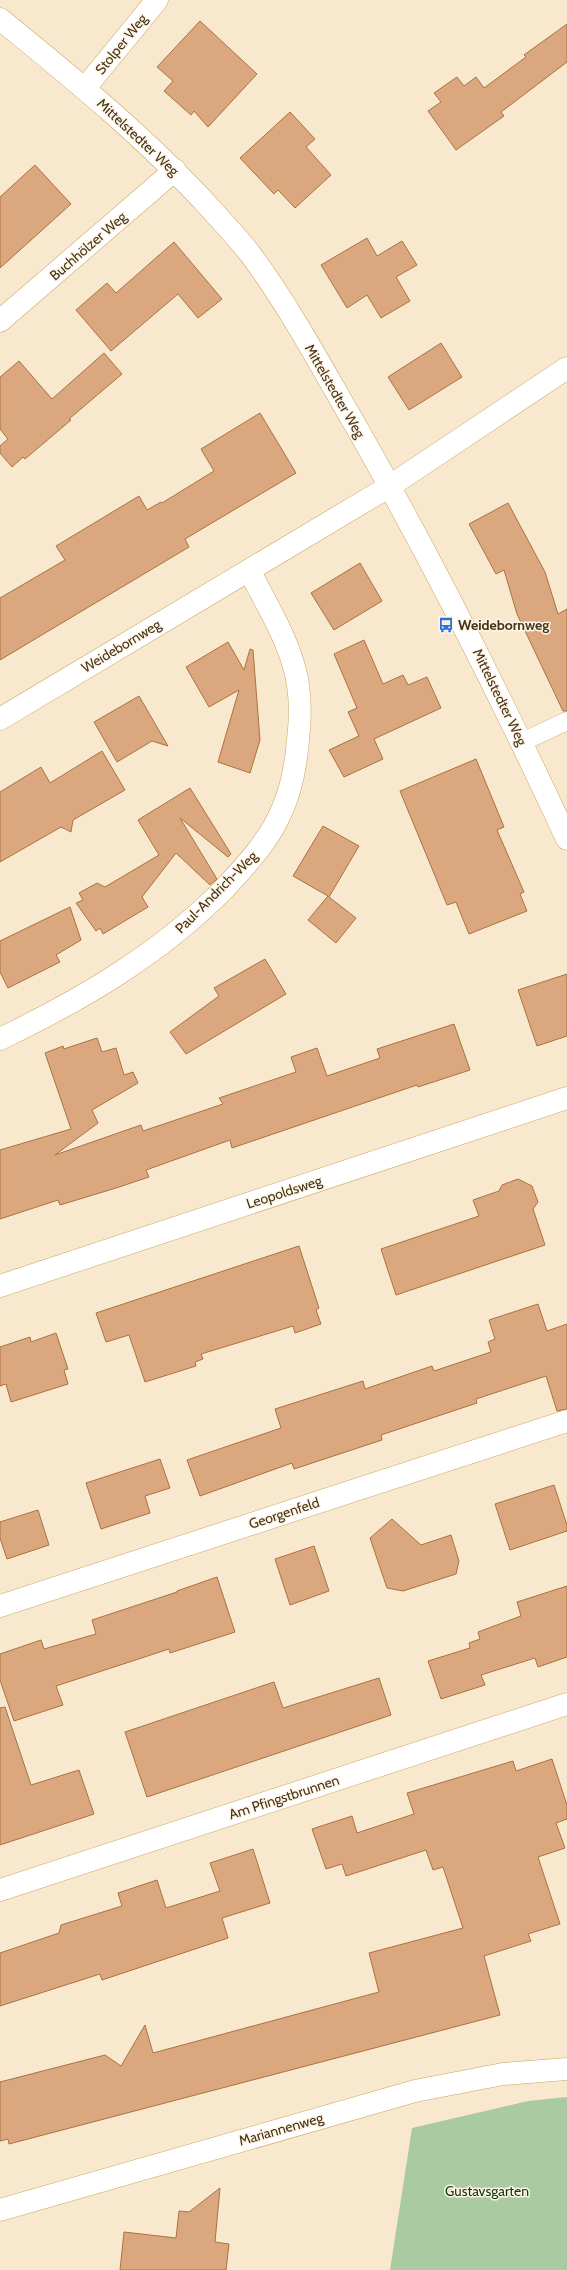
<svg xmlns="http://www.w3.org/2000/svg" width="567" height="2270" font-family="Cabin,sans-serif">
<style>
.green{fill:#aacba2}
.building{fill:#dba77e;stroke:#ab7241}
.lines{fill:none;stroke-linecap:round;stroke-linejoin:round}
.lane-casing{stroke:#cda562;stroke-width:19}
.street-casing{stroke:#cda562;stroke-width:23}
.lane{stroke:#fff;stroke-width:18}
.street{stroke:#fff;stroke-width:22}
.labels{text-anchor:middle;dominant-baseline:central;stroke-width:3;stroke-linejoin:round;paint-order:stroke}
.street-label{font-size:14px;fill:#453519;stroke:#fff6e9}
.poi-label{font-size:14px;font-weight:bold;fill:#453519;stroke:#fff6e9;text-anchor:start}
.park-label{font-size:14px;fill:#123a07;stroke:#fff6e9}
</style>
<rect width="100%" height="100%" fill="#f8e8ce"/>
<!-- green -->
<path class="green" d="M 567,2097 L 567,2270 L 390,2270 L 412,2128 L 528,2101 Z"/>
<!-- building -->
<path class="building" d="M 200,21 L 257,74 L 208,127 L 194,111 L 191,115 L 164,91 L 173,81 L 157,67 Z
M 567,24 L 567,62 L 501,112 L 504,116 L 456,150 L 428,111 L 441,102 L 434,93 L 457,77 L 464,86 L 476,77 L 484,88 L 526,57 L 524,55 Z
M 290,112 L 315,139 L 306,147 L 331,175 L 295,208 L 278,190 L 274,194 L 240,158 Z
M 35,165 L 71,204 L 0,268 L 0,197 Z
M 367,238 L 377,256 L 402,241 L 417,265 L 396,277 L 410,301 L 381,318 L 367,295 L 347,308 L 321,265 Z
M 174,242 L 222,299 L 198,318 L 178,294 L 111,351 L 76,310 L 107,283 L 116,293 Z
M 441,343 L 462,377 L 409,410 L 388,377 Z
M 104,353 L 122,374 L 69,419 L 71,420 L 25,459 L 23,457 L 12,467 L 0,453 L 0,446 L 8,439 L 0,429 L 0,377 L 19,361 L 52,399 Z
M 260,413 L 296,473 L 185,539 L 189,547 L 0,660 L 0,598 L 65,560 L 56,546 L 139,496 L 147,510 L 161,502 L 162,503 L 214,471 L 201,449 Z
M 508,503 L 545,572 L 558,614 L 567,609 L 567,711 L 563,711 L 517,614 L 504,570 L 496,574 L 469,524 Z
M 360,563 L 382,601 L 334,630 L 311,593 Z
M 364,640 L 383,684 L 403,675 L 408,685 L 427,677 L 441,708 L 374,739 L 383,759 L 344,777 L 329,750 L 359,736 L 348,712 L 357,708 L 334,654 Z
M 228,642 L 244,670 L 250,649 L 253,650 L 260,740 L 250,773 L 218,762 L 239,690 L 209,707 L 186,667 Z
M 139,696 L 168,746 L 152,741 L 117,762 L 94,722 Z
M 102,751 L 125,790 L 73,820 L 71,832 L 61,827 L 0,862 L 0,792 L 41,767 L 50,783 Z
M 476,759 L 504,827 L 497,830 L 524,892 L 520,894 L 527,911 L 469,934 L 456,902 L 447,905 L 400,791 Z
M 190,788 L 231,854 L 228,857 L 180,818 L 217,879 L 210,885 L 176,853 L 142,897 L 148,907 L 103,934 L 100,928 L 96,931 L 76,903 L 83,900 L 79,893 L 97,883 L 105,887 L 159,855 L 138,820 Z
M 323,826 L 359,846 L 329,897 L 356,918 L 336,943 L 308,920 L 328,896 L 293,876 Z
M 70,907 L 81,940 L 56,955 L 60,962 L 8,988 L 0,972 L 0,941 Z
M 265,959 L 286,994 L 186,1054 L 170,1032 L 219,996 L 214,988 Z
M 567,974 L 567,1036 L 537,1046 L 518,990 Z
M 454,1024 L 470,1070 L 418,1087 L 417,1085 L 232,1148 L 230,1140 L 146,1170 L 149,1177 L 116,1188 L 60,1205 L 58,1200 L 0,1219 L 0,1150 L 71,1129 L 45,1053 L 63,1046 L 64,1049 L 97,1038 L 102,1052 L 116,1048 L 124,1075 L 133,1072 L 138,1083 L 92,1110 L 98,1123 L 55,1155 L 141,1125 L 143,1131 L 223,1104 L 219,1098 L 296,1072 L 291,1057 L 317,1048 L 327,1076 L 380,1058 L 377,1049 Z
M 518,1179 L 532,1186 L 538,1202 L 533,1209 L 545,1245 L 396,1295 L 381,1249 L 479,1216 L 473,1200 L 499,1191 L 502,1185 Z
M 299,1246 L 319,1308 L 316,1310 L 321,1324 L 295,1333 L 293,1326 L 201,1354 L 203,1359 L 195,1362 L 196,1366 L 145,1382 L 129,1335 L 106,1342 L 96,1313 Z
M 538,1304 L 547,1331 L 567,1324 L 567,1409 L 557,1411 L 546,1376 L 476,1399 L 477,1403 L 381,1435 L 382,1440 L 294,1469 L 292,1463 L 200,1496 L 187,1460 L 281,1428 L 275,1409 L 363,1381 L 365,1389 L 432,1366 L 434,1371 L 491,1352 L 488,1342 L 495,1339 L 489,1320 Z
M 56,1333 L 68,1369 L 64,1370 L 68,1384 L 11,1402 L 6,1384 L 0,1386 L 0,1347 L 30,1337 L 31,1342 Z
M 160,1459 L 170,1488 L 145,1496 L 150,1513 L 101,1529 L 86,1483 Z
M 554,1485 L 567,1525 L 567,1531 L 510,1550 L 495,1504 Z
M 38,1510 L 49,1545 L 7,1559 L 0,1538 L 0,1522 Z
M 392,1519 L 421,1545 L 451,1535 L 459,1561 L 456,1574 L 403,1591 L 387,1588 L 370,1538 Z
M 314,1546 L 329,1591 L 290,1605 L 275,1559 Z
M 217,1577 L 235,1632 L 170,1653 L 169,1649 L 56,1686 L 63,1705 L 14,1721 L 0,1680 L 0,1654 L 41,1640 L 44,1649 L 96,1634 L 92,1620 L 177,1592 L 177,1591 Z
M 567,1586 L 567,1657 L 538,1667 L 535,1658 L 481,1675 L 485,1685 L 441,1699 L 428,1661 L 470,1648 L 469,1643 L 480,1639 L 478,1632 L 521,1616 L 517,1602 Z
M 379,1678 L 391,1715 L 147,1797 L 125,1732 L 274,1682 L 283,1708 Z
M 5,1707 L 31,1785 L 79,1770 L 94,1814 L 0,1845 L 0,1708 Z
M 552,1759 L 567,1805 L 567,1819 L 556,1823 L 565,1848 L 538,1857 L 560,1924 L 528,1934 L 531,1941 L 484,1956 L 500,2015 L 9,2144 L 8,2139 L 0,2141 L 0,2082 L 105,2055 L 121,2066 L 145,2025 L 153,2053 L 379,1992 L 369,1953 L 463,1928 L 443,1867 L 433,1870 L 426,1850 L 346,1876 L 342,1864 L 326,1869 L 312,1829 L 352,1816 L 357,1833 L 414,1814 L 407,1793 L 513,1761 L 516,1771 Z
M 253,1849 L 270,1903 L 222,1918 L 228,1938 L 102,1980 L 100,1974 L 0,2006 L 0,1953 L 59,1933 L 61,1925 L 122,1906 L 118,1893 L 157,1880 L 166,1908 L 220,1891 L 210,1863 Z
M 220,2188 L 215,2242 L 229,2244 L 226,2270 L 120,2270 L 124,2232 L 176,2238 L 179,2211 L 189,2212 Z"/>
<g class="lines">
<!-- lane casing -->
<g class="lane-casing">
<path id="lane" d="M 522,742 L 567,721"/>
</g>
<!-- street casing -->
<g class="street-casing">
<path id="street" d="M 0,19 C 74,79 147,139 211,209 C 224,224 239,239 251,255 C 291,309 323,370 357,428 C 433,562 502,699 567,839
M 85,88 L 157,0
M 0,321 L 175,170
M 0,719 L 390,486 L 567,368
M 0,1039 C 83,999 160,954 225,888 C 247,864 269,841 282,810 C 292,788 296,764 298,740 C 301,715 301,688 293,663 C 283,630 264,600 249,570
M 0,1286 L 567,1098
M 0,1606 L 567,1421
M 0,1890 L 567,1704
M 0,2210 L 415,2091 L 503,2074 L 567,2069"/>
</g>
<!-- lane -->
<use href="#lane" class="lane"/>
<!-- street -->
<use href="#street" class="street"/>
</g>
<!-- icons -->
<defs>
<g id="bus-bare" transform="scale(1.2)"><path d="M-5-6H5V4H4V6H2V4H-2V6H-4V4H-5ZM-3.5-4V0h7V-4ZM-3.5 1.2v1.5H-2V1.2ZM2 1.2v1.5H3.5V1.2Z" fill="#2c70dc" stroke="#fff6e9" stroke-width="2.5" paint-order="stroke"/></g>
</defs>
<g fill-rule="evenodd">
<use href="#bus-bare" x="446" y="625"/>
</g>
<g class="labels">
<!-- street labels -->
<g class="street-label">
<text transform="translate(121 44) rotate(-51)">Stolper Weg</text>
<text transform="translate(138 137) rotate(43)">Mittelstedter Weg</text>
<text transform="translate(88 246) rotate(-41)">Buchhölzer Weg</text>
<text transform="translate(335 391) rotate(60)">Mittelstedter Weg</text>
<text transform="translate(121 646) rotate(-31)">Weidebornweg</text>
<text transform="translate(500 697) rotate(64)">Mittelstedter Weg</text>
<text transform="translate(216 892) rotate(-45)">Paul-Andrich-Weg</text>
<text transform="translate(284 1192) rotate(-18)">Leopoldsweg</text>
<text transform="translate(284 1513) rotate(-18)">Georgenfeld</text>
<text transform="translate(284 1797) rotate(-18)">Am Pfingstbrunnen</text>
<text transform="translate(281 2129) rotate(-16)">Mariannenweg</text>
</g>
<!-- poi labels -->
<g class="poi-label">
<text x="458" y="625">Weidebornweg</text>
</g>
<!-- park labels -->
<g class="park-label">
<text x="487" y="2191">Gustavsgarten</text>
</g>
</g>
</svg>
